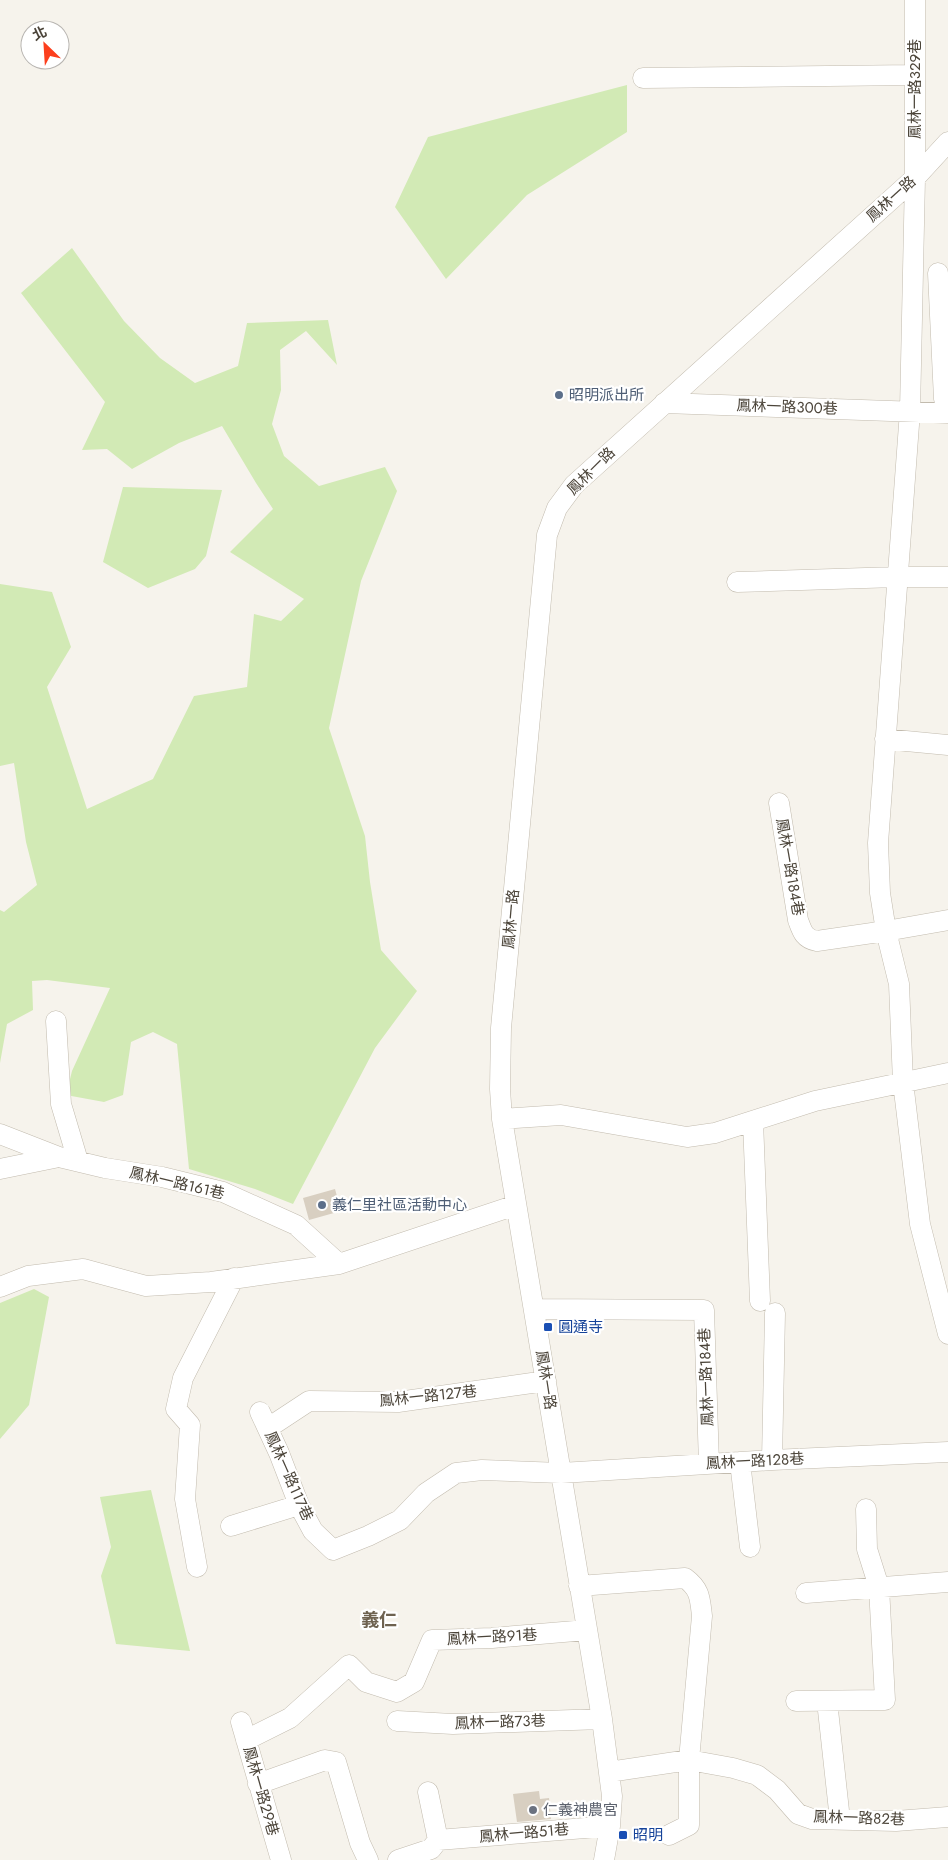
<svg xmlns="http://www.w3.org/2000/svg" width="948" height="1860" font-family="Jost,'Noto Sans TC',sans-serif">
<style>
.green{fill:#d2eab5}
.building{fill:#d8cfc1}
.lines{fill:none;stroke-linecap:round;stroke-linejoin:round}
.minor-casing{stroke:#c2bbae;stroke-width:21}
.minor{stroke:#fff;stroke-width:20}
.service-dot{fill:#5c6f8a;stroke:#fff;stroke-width:2}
.transit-dot{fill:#1a4fb4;stroke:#fff;stroke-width:2}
.worship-dot{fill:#6b7280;stroke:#fff;stroke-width:2}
.labels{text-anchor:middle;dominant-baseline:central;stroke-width:4.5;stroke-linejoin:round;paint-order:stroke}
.street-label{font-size:15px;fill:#4b4439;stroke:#fff}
.service-label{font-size:15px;fill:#4e5e75;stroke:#fff;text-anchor:start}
.transit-label{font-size:15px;fill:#164399;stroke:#fff;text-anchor:start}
.worship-label{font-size:15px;fill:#5b616d;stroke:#fff;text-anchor:start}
.quarter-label{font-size:18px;font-weight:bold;fill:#6e6250;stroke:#fff}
</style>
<rect width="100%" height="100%" fill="#f6f3ec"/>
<!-- green -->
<path class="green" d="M 627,85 L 627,132 L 527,195 L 446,279 L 395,207 L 428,137 Z
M 72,248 L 124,321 L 160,358 L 195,383 L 238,366 L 247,323 L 328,320 L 337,365 L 306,331 L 280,350 L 281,390 L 272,424 L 284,456 L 319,486 L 385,467 L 397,491 L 361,581 L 329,728 L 365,836 L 370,882 L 381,950 L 417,991 L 375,1048 L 293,1204 L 255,1189 L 189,1169 L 177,1044 L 153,1032 L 131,1042 L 123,1095 L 104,1102 L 66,1095 L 72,1071 L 110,988 L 47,980 L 32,981 L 33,1010 L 7,1024 L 0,1063 L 0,910 L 4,912 L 37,885 L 26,842 L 14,763 L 0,766 L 0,584 L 52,592 L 71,647 L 47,687 L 87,809 L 153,779 L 194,696 L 247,687 L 254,614 L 281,621 L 304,599 L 230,552 L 273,509 L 256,483 L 222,426 L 179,443 L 132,469 L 107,449 L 82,450 L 105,402 L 21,293 Z
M 123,487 L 222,490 L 206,556 L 195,569 L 148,588 L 103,562 Z
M 34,1289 L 49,1297 L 29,1405 L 0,1439 L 0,1303 Z
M 151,1490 L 190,1651 L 116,1644 L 101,1576 L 111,1547 L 100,1497 Z"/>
<!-- building -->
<path class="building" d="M 335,1189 L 341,1211 L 309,1220 L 303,1198 Z
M 539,1791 L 540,1799 L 549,1798 L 551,1819 L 517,1822 L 513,1794 Z"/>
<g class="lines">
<!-- minor casing -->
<g class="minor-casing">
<path id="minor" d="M 915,0 L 915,178 L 910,411 L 878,843 L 880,893 L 886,931 L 899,984 L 903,1082 L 920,1224 L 948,1334
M 643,78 L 915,75
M 938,273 L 944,399 L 948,403
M 664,403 L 948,413
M 737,582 L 897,577 L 948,577
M 885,739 L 948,745
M 779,803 L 798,920 C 802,931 804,939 817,941 L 886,931 L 948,920
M 56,1021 L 61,1104 L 78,1161
M 502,1119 L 561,1115 L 687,1137 L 715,1133 L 815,1101 L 948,1073
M 753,1121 L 760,1301
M 0,1134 L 59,1157 L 105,1168 L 162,1177 L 223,1192 L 296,1225 L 339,1264
M 0,1169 L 59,1157
M 0,1287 L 28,1276 L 83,1269 L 146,1286 L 211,1282 L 339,1264 L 516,1205
M 534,1309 L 704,1310 L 709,1464
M 260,1412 L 279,1453 L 299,1505 L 313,1531 L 333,1550 L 368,1536 L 400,1520 L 426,1493 L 456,1473 L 482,1470 L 561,1473 L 772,1460 L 948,1452
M 268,1428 L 309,1401 L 398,1402 L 546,1381
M 772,1460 L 775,1313
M 740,1462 L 750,1547
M 231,1526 L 299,1505
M 197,1567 L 185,1499 L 190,1425 L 176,1409 L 183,1378 L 234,1278
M 579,1586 L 685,1578 C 700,1589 700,1598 702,1616 L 689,1760 L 689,1825 L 669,1835
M 806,1593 L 948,1582
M 796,1701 L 885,1700 L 879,1587 L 867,1549 L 866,1509
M 827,1701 L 840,1820
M 397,1721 L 453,1724 L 602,1719
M 241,1722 L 281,1860
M 246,1740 L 290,1718 L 349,1665 L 366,1682 L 397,1692 L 414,1682 L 432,1640 L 492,1638 L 587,1630
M 609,1772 L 689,1760 L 733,1768 L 757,1775 L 777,1790 L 798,1814 L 812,1819 L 896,1821 L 948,1817
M 258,1784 L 325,1760 L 336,1762 L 360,1843 L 368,1860
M 428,1792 L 438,1840 L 610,1826
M 398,1860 L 431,1849 L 438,1840
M 604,1860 L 610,1826 L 612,1796 L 602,1719 L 502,1119 L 500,1089 L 501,1028 L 547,535 L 557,508 L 574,485 L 915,178 L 948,142"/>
</g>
<!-- minor -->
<use href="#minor" class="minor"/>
</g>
<!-- markers -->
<g class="service-dot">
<circle cx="559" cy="395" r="5"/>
<circle cx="322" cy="1205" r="5"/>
</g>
<g class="transit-dot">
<rect x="543" y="1322" width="10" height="10" rx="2.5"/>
<rect x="618" y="1830" width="10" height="10" rx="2.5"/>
</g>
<circle class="worship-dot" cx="533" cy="1810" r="5"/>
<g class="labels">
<!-- street labels -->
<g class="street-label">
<text transform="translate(915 89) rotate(-90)">鳳林一路329巷</text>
<text transform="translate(891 199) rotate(-42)">鳳林一路</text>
<text transform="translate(787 407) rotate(2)">鳳林一路300巷</text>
<text transform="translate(591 471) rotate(-45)">鳳林一路</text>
<text transform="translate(790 867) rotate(80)">鳳林一路184巷</text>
<text transform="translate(511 919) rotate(-85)">鳳林一路</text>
<text transform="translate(177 1183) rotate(13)">鳳林一路161巷</text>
<text transform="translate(706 1377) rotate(-92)">鳳林一路184巷</text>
<text transform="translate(546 1380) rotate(81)">鳳林一路</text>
<text transform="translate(428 1396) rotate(-6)">鳳林一路127巷</text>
<text transform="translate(755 1461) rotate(-3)">鳳林一路128巷</text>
<text transform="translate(289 1476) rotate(66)">鳳林一路117巷</text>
<text transform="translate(492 1637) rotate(-3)">鳳林一路91巷</text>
<text transform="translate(500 1722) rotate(-2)">鳳林一路73巷</text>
<text transform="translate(261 1791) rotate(74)">鳳林一路29巷</text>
<text transform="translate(859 1818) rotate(2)">鳳林一路82巷</text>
<text transform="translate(524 1833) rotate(-5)">鳳林一路51巷</text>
</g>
<!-- service labels -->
<g class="service-label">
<text x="569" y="395">昭明派出所</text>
<text x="332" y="1205">義仁里社區活動中心</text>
</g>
<!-- transit labels -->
<g class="transit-label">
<text x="558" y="1327">圓通寺</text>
<text x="633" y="1835">昭明</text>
</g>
<!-- worship labels -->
<g class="worship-label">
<text x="543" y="1810">仁義神農宮</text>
</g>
<!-- quarter labels -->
<g class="quarter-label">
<text x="379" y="1620">義仁</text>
</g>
</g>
<!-- north arrow -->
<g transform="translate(45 45) rotate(335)"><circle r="24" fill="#ffffff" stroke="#b7b4b0"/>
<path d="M0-4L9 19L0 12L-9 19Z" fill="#fc3f1d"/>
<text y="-8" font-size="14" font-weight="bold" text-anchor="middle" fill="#4b4439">北</text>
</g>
</svg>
